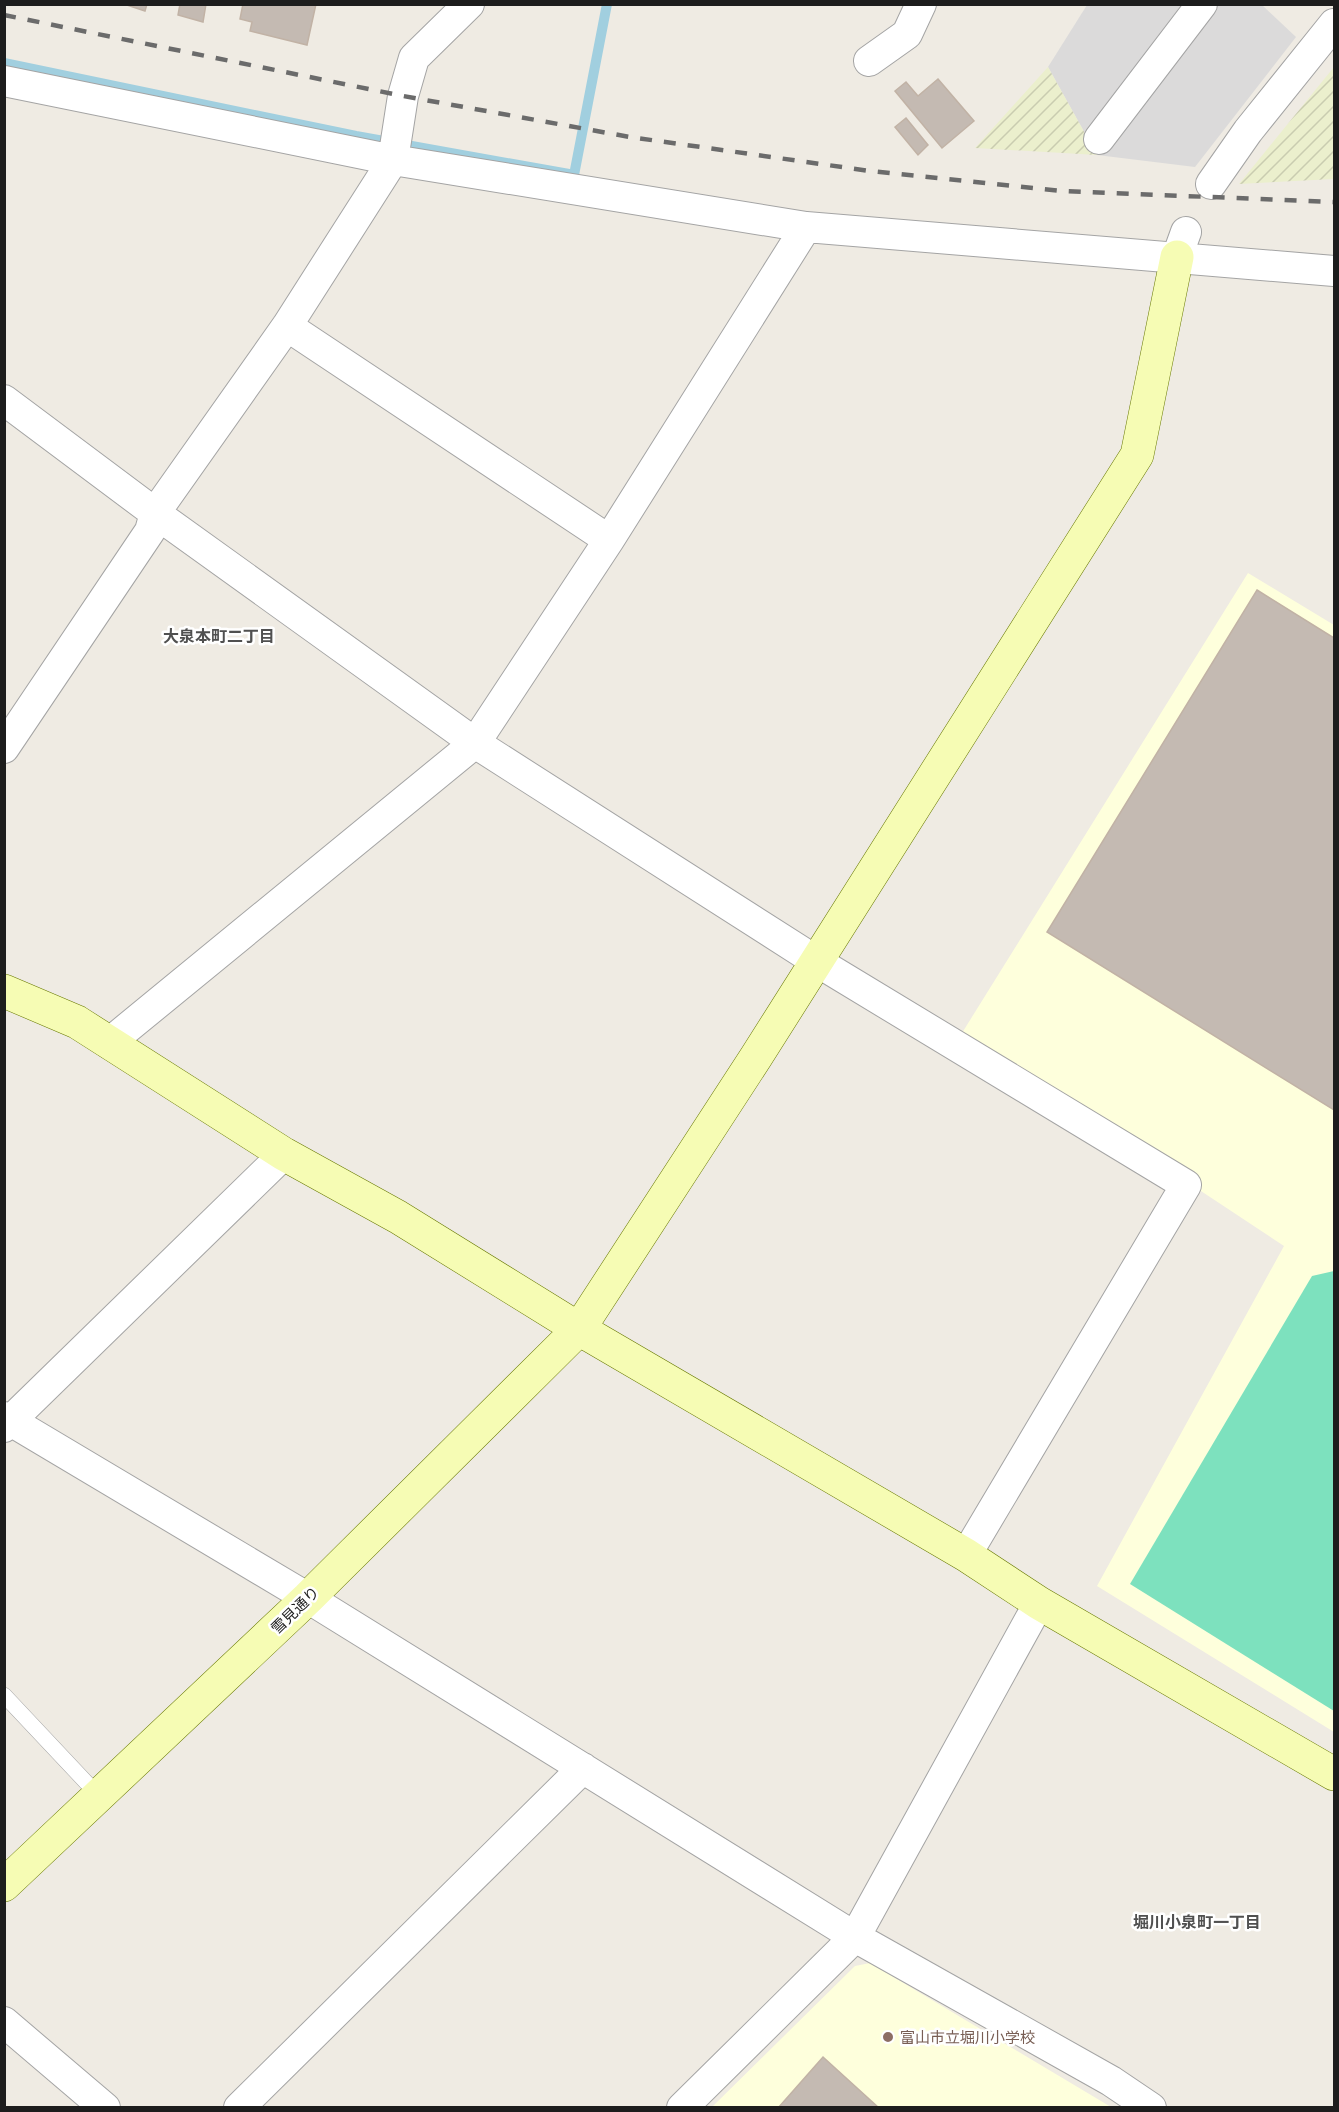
<svg xmlns="http://www.w3.org/2000/svg" width="1339" height="2112" font-family="Inter,'Noto Sans JP',sans-serif">
<style>
.residential{fill:#dbdada}
.education{fill:#feffdc}
.farmland{fill:url(#farmland-furrows)}
.pitch{fill:#7de1be}
.lines{fill:none;stroke-linecap:round;stroke-linejoin:round}
.stream{stroke:#a1cfdf;stroke-width:10}
.building{fill:#c4bab2;stroke:#c1b2a5;stroke-width:1.5}
.lane-casing{stroke:#a4a4a4;stroke-width:16}
.street-casing{stroke:#a4a4a4;stroke-width:32}
.secondary-casing{stroke:#677801;stroke-width:34}
.lane{stroke:#fff;stroke-width:15}
.street{stroke:#fff;stroke-width:30}
.secondary{stroke:#f6fcb4;stroke-width:33}
.rail{stroke:#6b6b6b;stroke-width:4.5;stroke-dasharray:12 12;stroke-linecap:butt}
.education-dot{fill:#8d6e63;stroke:#fff;stroke-width:2}
.labels{text-anchor:middle;dominant-baseline:central;stroke-width:5;stroke-linejoin:round;paint-order:stroke}
.street-label{font-size:15px;fill:#1d1d1d;stroke:#fff}
.education-label{font-size:15px;fill:#785e54;stroke:#fff;text-anchor:start}
.neighbourhood-label{font-size:16px;font-weight:bold;fill:#505050;stroke:#fff}
</style>
<defs>
<pattern id="farmland-furrows" width="10" height="10" patternUnits="userSpaceOnUse" patternTransform="scale(1.5)"><rect width="10" height="10" fill="#ebefcd"/><path d="M-1 1l2-2M0 10L10 0M9 11l2-2" fill="none" stroke="#c9ccb0"/></pattern>
</defs>
<rect width="100%" height="100%" fill="#efebe3"/>
<!-- residential -->
<path class="residential" d="M 1087,5 L 1262,5 L 1296,37 L 1195,167 L 1097,155 L 1048,67 Z"/>
<!-- education -->
<path class="education" d="M 1248,573 L 1334,625 L 1334,1732 L 1097,1586 L 1284,1246 L 962,1033 Z
M 870,1963 L 1111,2107 L 711,2108 L 855,1966 Z"/>
<!-- farmland -->
<path class="farmland" d="M 1048,67 L 1097,155 L 975,148 Z
M 1334,67 L 1334,179 L 1239,184 Z"/>
<!-- pitch -->
<path class="pitch" d="M 1334,1271 L 1334,1711 L 1130,1584 L 1312,1276 Z"/>
<g class="lines">
<!-- stream -->
<path class="stream" d="M 4,63 L 356,136 L 569,174
M 574,175 L 607,4"/>
</g>
<!-- building -->
<path class="building" d="M 124,4 L 147,4 L 145,11 Z
M 180,4 L 206,4 L 203,22 L 178,15 Z
M 243,4 L 316,4 L 307,45 L 250,31 L 252,22 L 240,19 Z
M 938,79 L 974,121 L 942,148 L 895,91 L 906,82 L 918,96 Z
M 906,118 L 928,145 L 918,155 L 895,127 Z
M 1257,590 L 1334,638 L 1334,1110 L 1047,932 Z
M 823,2057 L 879,2108 L 778,2108 Z"/>
<g class="lines">
<!-- lane casing -->
<g class="lane-casing">
<path id="lane" d="M 4,1695 L 99,1796"/>
</g>
<!-- street casing -->
<g class="street-casing">
<path id="street" d="M 869,61 L 907,34 L 921,4
M 4,81 L 393,160 L 806,227 L 1334,271
M 1099,139 L 1202,4
M 1211,184 L 1248,131 L 1334,24
M 1177,257 L 1186,232
M 287,326 L 609,540
M 4,400 L 155,513 L 475,743 L 816,961 L 1186,1185 L 966,1555
M 4,748 L 150,531 L 155,513 L 287,326 L 393,160 L 403,96 L 414,58 L 469,4
M 109,1043 L 475,743 L 609,540 L 806,227
M 4,1417 L 308,1598 L 855,1937 L 1111,2081 L 1151,2108
M 4,1427 L 284,1154
M 4,2022 L 105,2108
M 239,2108 L 583,1768
M 682,2108 L 855,1937 L 1039,1603"/>
</g>
<!-- secondary casing -->
<g class="secondary-casing">
<path id="secondary" d="M 4,991 L 77,1022 L 284,1154 L 398,1217 L 579,1329 L 966,1555 L 1039,1603 L 1334,1774
M 4,1885 L 308,1598 L 579,1329 L 756,1057 L 1137,455 L 1177,257"/>
</g>
<!-- lane -->
<use href="#lane" class="lane"/>
<!-- street -->
<use href="#street" class="street"/>
<!-- secondary -->
<use href="#secondary" class="secondary"/>
<!-- rail -->
<path class="rail" d="M 4,15 L 403,96 L 630,137 L 870,171 L 1061,191 L 1334,202"/>
</g>
<!-- markers -->
<circle class="education-dot" cx="888" cy="2037" r="6"/>
<g class="labels">
<!-- street labels -->
<g class="street-label">
<text transform="translate(295 1610) rotate(-44)">雪見通り</text>
</g>
<!-- education labels -->
<g class="education-label">
<text x="900" y="2037">富山市立堀川小学校</text>
</g>
<!-- neighbourhood labels -->
<g class="neighbourhood-label">
<text x="219" y="636">大泉本町二丁目</text>
<text x="1197" y="1922">堀川小泉町一丁目</text>
</g>
</g>
<!-- border -->
<rect width="1339" height="2112" fill="none" stroke="#1d1d1d" stroke-width="12"/>
</svg>
